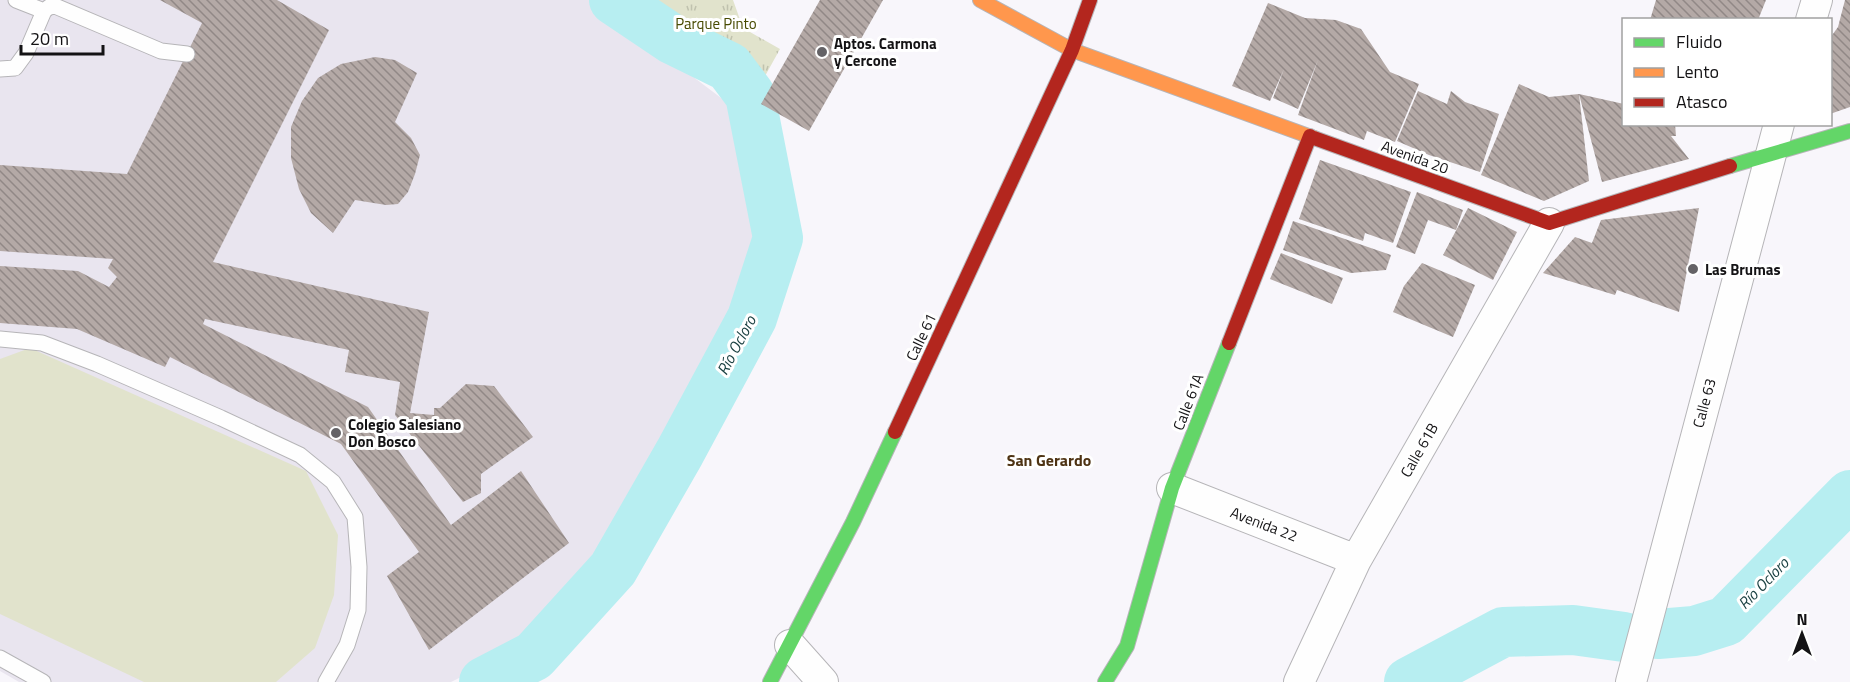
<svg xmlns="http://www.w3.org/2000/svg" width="1850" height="682" font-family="'Titillium Web',sans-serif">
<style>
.built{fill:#e9e5ef}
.grass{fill:#e1e3cc}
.park{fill:url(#park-tufts)}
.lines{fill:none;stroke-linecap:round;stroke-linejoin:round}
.river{stroke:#b7eef1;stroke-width:50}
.building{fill:url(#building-back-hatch)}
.lane-casing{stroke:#b6b5b8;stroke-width:17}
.street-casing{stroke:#b6b5b8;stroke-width:32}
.fast-casing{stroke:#b6b5b8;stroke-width:16}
.slow-casing{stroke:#b6b5b8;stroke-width:16}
.jam-casing{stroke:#b6b5b8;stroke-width:16}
.lane{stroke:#fefefe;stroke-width:15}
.street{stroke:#fefefe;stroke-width:30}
.fast{stroke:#63d668;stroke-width:14}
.slow{stroke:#ff974d;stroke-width:14}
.jam{stroke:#b3261e;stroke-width:14}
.poi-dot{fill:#646266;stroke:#fff;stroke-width:2}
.labels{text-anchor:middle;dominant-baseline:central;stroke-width:6;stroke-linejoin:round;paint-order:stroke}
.park-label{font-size:15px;fill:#474a01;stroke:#fff}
.poi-label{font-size:15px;font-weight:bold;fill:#141315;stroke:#fff;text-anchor:start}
.street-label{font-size:15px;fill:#141315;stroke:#fff}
.water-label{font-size:16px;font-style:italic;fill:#1c4243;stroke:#fff}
.neighbourhood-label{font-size:16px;font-weight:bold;fill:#4e3313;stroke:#fff}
</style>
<defs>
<pattern id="park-tufts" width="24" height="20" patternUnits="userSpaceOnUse" patternTransform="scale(1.5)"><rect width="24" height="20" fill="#e1e3cc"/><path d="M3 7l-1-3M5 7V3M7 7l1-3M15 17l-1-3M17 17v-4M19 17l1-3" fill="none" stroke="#c0c2ae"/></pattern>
<pattern id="building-back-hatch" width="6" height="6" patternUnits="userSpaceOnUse" patternTransform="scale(1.5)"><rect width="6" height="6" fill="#b4a9a6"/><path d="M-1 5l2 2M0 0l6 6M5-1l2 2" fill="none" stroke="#918886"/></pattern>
</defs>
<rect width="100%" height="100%" fill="#f8f6fb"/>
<!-- built -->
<path class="built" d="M 0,0 L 597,0 L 651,45 L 741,113 L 762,230 L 744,311 L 602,555 L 524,646 L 451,682 L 19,682 L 0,671 Z"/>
<!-- grass -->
<path class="grass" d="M 30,348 L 306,471 L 338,535 L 334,595 L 315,648 L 276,682 L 144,682 L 0,614 L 0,359 Z"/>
<!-- park -->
<path class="park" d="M 635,0 L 733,0 L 743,28 L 780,49 L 759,87 L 737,58 L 698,39 Z"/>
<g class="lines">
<!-- river -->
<path class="river" d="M 1658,634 L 1694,631 L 1726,621 L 1850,495
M 484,682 L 534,656 L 613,569 L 680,452 L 752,318 L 778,238 L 750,95 L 729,67 L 672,39 L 614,0
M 1409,682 L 1503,632 L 1573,630 L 1624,637"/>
</g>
<!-- building -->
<path class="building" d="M 160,0 L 277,0 L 329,30 L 213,262 L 429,312 L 410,413 L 434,415 L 434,408 L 440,408 L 466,384 L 494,386 L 533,437 L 481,474 L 481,493 L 463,502 L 395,415 L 400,382 L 345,372 L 349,350 L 205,319 L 203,324 L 368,407 L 451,525 L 521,471 L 569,543 L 429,650 L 387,576 L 419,552 L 341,444 L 170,357 L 165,367 L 77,329 L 0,323 L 0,266 L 78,271 L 109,287 L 117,277 L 108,268 L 113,259 L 0,251 L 0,165 L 127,174 L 202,23 Z
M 820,0 L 883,0 L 809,131 L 761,104 Z
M 1656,0 L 1766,0 L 1758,20 L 1650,20 Z
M 1845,0 L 1850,0 L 1850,107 L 1830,114 L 1830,38 L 1838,27 Z
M 1268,3 L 1305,18 L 1336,20 L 1361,29 L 1390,72 L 1419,84 L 1395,142 L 1367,131 L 1364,140 L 1298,115 L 1318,60 L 1298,109 L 1273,98 L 1284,69 L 1270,101 L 1232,86 Z
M 375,57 L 395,60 L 417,73 L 395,122 L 411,138 L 420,155 L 415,174 L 408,192 L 398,204 L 386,205 L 355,200 L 333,233 L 311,213 L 299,189 L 291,158 L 291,127 L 302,101 L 318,78 L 341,64 Z
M 1519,84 L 1549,97 L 1579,94 L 1589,181 L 1544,201 L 1481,175 Z
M 1418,91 L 1447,104 L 1451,91 L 1465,102 L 1499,114 L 1480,172 L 1429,155 L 1397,141 Z
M 1579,94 L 1624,104 L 1624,124 L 1675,124 L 1676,136 L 1671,136 L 1689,159 L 1602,182 Z
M 1320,160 L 1411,192 L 1393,243 L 1365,233 L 1363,241 L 1299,219 Z
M 1417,192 L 1463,210 L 1456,230 L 1428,220 L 1415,254 L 1396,247 Z
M 1468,208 L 1517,232 L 1493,280 L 1443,255 Z
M 1699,208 L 1679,312 L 1617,290 L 1615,295 L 1543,273 L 1575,237 L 1592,243 L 1601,220 Z
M 1293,221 L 1391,255 L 1386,270 L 1351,273 L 1283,250 Z
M 1281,253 L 1343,278 L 1332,304 L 1270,279 Z
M 1422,263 L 1475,285 L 1453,337 L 1393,312 L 1404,286 Z"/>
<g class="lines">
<!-- lane casing -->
<g class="lane-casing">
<path id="lane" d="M 16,0 L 44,11
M 0,69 L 15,68 L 26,53 L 44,11 L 49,7 L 55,6 L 161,51 L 187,54
M 0,339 L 42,343 L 97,364 L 221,418 L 300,455 L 333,482 L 355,517 L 359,567 L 358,610 L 347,645 L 326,682
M 0,658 L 43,682"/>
</g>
<!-- street casing -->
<g class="street-casing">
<path id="street" d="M 1811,20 L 1817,0
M 1172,488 L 1356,560
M 790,645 L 823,682
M 1299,682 L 1356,560 L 1549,223
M 1631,682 L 1779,124"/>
</g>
<!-- fast casing -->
<g class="fast-casing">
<path id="fast" d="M 1730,166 L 1850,131
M 770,682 L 853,522 L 895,432
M 1105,682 L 1127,646 L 1172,488 L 1229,343"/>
</g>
<!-- slow casing -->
<g class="slow-casing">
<path id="slow" d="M 980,0 L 1072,50 L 1314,138"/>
</g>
<!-- jam casing -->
<g class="jam-casing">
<path id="jam" d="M 1314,138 L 1549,223 L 1730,166
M 1229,343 L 1310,136
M 895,432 L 1072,50 L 1090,0"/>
</g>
<!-- lane -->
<use href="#lane" class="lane"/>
<!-- street -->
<use href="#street" class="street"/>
<!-- fast -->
<use href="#fast" class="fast"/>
<!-- slow -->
<use href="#slow" class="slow"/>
<!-- jam -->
<use href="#jam" class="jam"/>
</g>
<!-- markers -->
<g class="poi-dot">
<circle cx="822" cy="52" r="6"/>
<circle cx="1693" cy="269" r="6"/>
<circle cx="336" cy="433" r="6"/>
</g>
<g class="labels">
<!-- park labels -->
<g class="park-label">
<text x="716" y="23">Parque Pinto</text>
</g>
<!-- poi labels -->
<g class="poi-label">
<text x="834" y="43">Aptos. Carmona<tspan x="834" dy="17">y Cercone</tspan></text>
<text x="1705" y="269">Las Brumas</text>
<text x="348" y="424">Colegio Salesiano<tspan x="348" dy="17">Don Bosco</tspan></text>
</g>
<!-- street labels -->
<g class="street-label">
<text transform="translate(1415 157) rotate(20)">Avenida 20</text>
<text transform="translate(921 337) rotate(-65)">Calle 61</text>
<text transform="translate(1188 402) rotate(-69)">Calle 61A</text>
<text transform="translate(1704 403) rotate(-75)">Calle 63</text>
<text transform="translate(1419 450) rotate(-60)">Calle 61B</text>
<text transform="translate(1264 524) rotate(21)">Avenida 22</text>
</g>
<!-- water labels -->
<g class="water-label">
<text transform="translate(736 345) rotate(-62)">Río Ocloro</text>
<text transform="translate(1763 583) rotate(-46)">Río Ocloro</text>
</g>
<!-- neighbourhood labels -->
<g class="neighbourhood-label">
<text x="1049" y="460">San Gerardo</text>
</g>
</g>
<!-- legend -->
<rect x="1622" y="18" width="210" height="108" fill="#ffffff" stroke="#a1a1a1" stroke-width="1.5"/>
<rect x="1634" y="38" width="30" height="9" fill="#63d668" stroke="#a1a1a1" stroke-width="1.5"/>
<text x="1676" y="48" font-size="18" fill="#141315">Fluido</text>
<rect x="1634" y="68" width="30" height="9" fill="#ff974d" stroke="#a1a1a1" stroke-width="1.5"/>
<text x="1676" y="78" font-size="18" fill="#141315">Lento</text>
<rect x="1634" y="98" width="30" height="9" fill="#b3261e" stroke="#a1a1a1" stroke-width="1.5"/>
<text x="1676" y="108" font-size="18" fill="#141315">Atasco</text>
<!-- north arrow -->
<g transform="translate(1802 634)" stroke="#ffffff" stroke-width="4.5" paint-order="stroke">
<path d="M0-4.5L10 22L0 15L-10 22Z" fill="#141315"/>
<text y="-9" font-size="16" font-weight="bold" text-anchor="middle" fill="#141315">N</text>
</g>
<!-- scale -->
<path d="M21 45v9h82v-9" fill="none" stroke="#141315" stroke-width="3"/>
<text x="30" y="45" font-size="18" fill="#141315" stroke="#ffffff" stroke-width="4.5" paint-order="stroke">20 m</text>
</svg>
